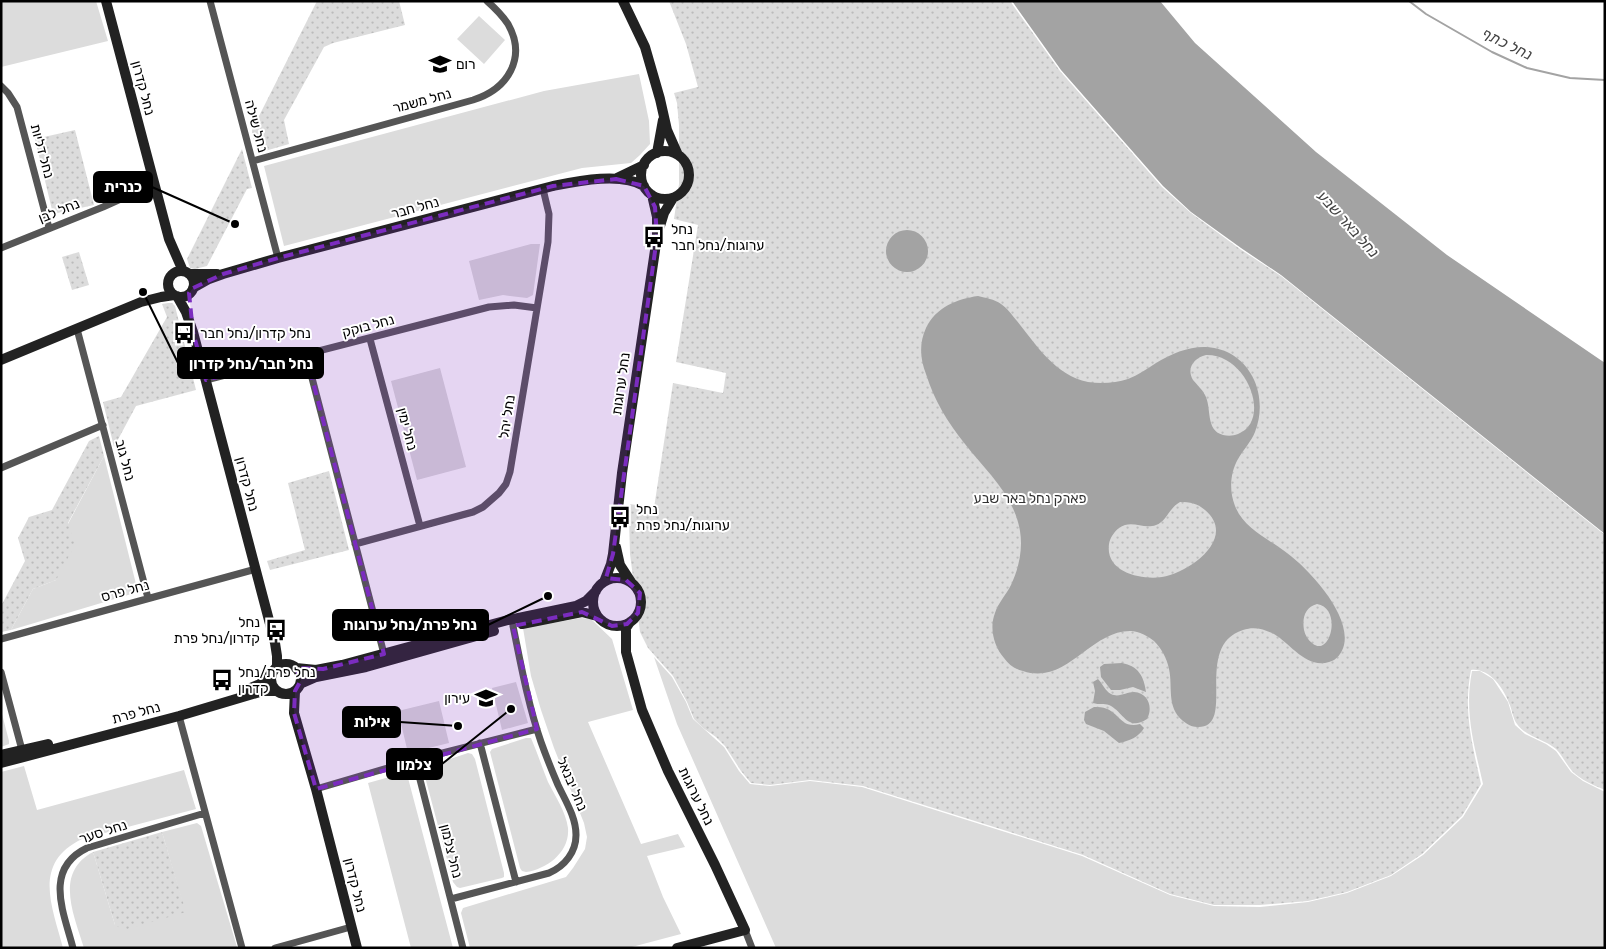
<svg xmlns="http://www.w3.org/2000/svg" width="1606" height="949" font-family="Rubik,Heebo,sans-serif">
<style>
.green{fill:#dcdcdc}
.park{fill:url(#park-dots)}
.water{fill:#a3a3a3;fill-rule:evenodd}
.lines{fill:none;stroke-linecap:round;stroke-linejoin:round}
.stream{stroke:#a3a3a3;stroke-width:2}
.street{stroke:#555;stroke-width:7}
.secondary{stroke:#222;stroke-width:10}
.marked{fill:#7b2cbf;fill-opacity:0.2;stroke:#7b2cbf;stroke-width:4;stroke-dasharray:10 6;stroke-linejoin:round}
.labels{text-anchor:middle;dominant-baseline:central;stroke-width:4;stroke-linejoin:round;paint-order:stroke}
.poi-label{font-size:14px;fill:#000;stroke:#fff;text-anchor:start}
.street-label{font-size:14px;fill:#000;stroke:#fff}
.park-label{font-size:14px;fill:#333;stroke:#fff}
.water-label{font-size:15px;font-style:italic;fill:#444;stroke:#fff}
.leader{fill:none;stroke:#000;stroke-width:2}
.callout-dot{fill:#000;stroke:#fff;stroke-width:2}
.callout{fill:#000;stroke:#000;stroke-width:2}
.callout-label{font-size:15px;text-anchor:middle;font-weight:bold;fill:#fff}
</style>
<defs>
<pattern id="park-dots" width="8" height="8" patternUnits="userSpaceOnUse" patternTransform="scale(1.25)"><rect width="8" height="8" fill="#dcdcdc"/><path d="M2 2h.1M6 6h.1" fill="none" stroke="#bbb" stroke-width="1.8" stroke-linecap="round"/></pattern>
</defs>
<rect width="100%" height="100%" fill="#fff"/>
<!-- green -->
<path class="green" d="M 1,1 L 96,1 L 108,41 L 1,67 Z
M 479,16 L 505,40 L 484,64 L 457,39 Z
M 639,74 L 649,121 L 650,144 L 640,155 L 631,163 L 582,168 L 284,246 L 264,166 L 544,91 Z
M 531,244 L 540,244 L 533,295 L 527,298 L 503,295 L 479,300 L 469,261 Z
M 440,368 L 466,467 L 417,480 L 391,381 Z
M 104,456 L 138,592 L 11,630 L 33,589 L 56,580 L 68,524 Z
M 581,618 L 591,619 L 612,639 L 633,710 L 588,722 L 641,844 L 678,834 L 685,847 L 647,856 L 663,897 L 681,934 L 628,948 L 470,948 L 461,913 L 463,908 L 566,877 L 573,868 L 585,849 L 587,837 L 584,823 L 554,748 L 541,710 L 531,676 L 523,628 Z
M 654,657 L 672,677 L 686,702 L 693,719 L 724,747 L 739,771 L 750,784 L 770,786 L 810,781 L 862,787 L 1082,856 L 1170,895 L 1214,906 L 1260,907 L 1308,902 L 1347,893 L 1391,876 L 1423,855 L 1463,817 L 1483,784 C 1474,744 1464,712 1472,671 L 1480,671 L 1493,679 L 1508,702 L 1515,725 L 1525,734 L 1546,744 L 1556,751 L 1571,772 L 1583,781 L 1605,792 L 1605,948 L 776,948 L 677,724 Z
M 516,682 L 528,723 L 502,730 L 492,688 Z
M 439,701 L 449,743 L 408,753 L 398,711 Z
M 1,710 L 9,741 L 9,744 L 1,747 Z
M 526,738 L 531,738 C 537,752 542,767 548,782 C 555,796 566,812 568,828 C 570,852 547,869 526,872 L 522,871 L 520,868 L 490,752 L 492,749 Z
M 468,753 L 472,754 L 475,759 L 504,873 L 504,877 L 502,878 L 460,888 L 457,887 L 453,882 L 424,773 L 426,767 Z
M 24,766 L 37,810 L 184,770 L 196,809 L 82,839 C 32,863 52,906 63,948 L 1,948 L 1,772 Z
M 400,774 L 403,774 L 408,778 L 453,948 L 411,948 L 368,783 Z
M 197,823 L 201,826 L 237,947 L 84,948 C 74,915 54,873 93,852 L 115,925 L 185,911 L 162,832 Z"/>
<!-- park -->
<path class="park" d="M 317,1 L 399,1 L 405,25 L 333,43 L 324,47 L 284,120 L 289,144 L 265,151 L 260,150 L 254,141 L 252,130 Z
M 669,1 L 1010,1 L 1060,71 L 1162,187 L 1191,213 L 1240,249 L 1281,276 L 1605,535 L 1605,790 C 1593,785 1581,780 1572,771 C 1566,764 1562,755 1556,749 C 1544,739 1526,737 1517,724 C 1513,719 1512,709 1509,703 C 1503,687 1489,668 1471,670 C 1463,711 1472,743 1481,784 L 1462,816 L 1422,854 L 1391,875 L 1347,892 L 1308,901 L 1260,905 L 1214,905 L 1170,894 L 1083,855 L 863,786 L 810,780 L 770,785 L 751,783 L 741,771 L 725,746 L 716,737 L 703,728 L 694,719 L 687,702 L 673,676 L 648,648 L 640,632 L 630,554 L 629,519 L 630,504 L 654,508 L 673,383 L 723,393 L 726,373 L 676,362 L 698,225 L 674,219 L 679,184 L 679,125 L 677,103 L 674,93 L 698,87 L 686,44 Z
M 75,130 L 94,205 L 53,214 L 35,139 Z
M 242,149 L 252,188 L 247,189 L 207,266 L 195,269 L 190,268 L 187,259 Z
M 79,252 L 89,285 L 72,290 L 62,257 Z
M 168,303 L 172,303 L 175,306 L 196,390 L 136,406 L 114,447 L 103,402 L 121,397 L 167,317 L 162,304 Z
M 99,436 L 104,456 L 68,523 L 75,545 L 56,580 L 33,589 L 11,630 L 1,632 L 1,606 L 25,561 L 18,538 L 29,517 L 52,510 L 89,441 Z
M 329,471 L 349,550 L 270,570 L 267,561 L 305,550 L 288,483 Z
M 162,832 L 186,912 L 124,930 L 115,925 L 93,852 Z"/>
<!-- water -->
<path class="water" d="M 1012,1 L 1160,1 L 1195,43 L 1316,152 L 1447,255 L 1605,363 L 1605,534 L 1281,275 L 1241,248 L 1191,212 L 1163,186 L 1061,70 Z
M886 251a21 21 0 1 1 42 0a21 21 0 1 1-42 0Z
M 978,296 C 986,298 994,299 1001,304 C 1007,308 1012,315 1017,321 C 1037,346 1055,375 1088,382 C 1101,384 1116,383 1128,379 C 1138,375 1147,369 1156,363 C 1179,349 1206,340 1231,354 C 1258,370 1266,404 1255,432 C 1251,442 1243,450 1238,459 C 1230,473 1229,491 1235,506 C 1244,529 1269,539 1287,553 C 1310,570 1351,615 1344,645 C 1342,653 1337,660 1329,662 C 1306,669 1290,643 1274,634 C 1264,629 1254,626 1243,630 C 1192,646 1238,729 1197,727 C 1192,727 1187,724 1183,721 C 1166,707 1173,687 1169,669 C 1167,658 1161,648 1154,641 C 1148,636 1140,632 1132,631 C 1091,629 1067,686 1023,671 C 1015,669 1009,665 1004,658 C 994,647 989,628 995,613 C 998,603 1006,595 1011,585 C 1019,568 1023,549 1020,531 C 1014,495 986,471 965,444 C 948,423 934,400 926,374 C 920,359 919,343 926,328 C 936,307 957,299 978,296 ZM 1206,355 C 1248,354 1272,421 1238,434 C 1233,436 1228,436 1223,435 C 1205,430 1212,408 1205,395 C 1202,389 1197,385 1193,380 C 1186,368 1194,358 1206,355 ZM 1180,502 C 1190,502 1197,503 1205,510 C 1238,538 1189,573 1162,577 C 1142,580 1105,573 1109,544 C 1110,538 1114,532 1119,528 C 1132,519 1143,530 1156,525 C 1166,522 1169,508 1180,502 ZM 1317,604 C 1343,608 1330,659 1312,643 C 1308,640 1305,635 1304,630 C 1302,618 1305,607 1317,604 Z
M 1122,663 C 1138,666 1144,676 1146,692 L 1133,687 L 1120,690 L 1111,690 L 1101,677 L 1100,667 L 1104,664 Z
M 1098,679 C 1103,684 1105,691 1111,694 C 1119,698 1126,692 1134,692 C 1149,693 1153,708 1147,719 C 1127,732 1124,712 1109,705 C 1104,703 1099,705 1093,703 L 1095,691 L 1093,682 Z
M 1094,707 C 1120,705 1117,730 1140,724 L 1144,728 C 1139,737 1129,741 1119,743 L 1104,731 L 1086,724 L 1084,720 L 1085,712 Z"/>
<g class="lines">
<!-- stream -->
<path class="stream" d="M 1409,1 L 1426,14 L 1492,52 L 1527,68 L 1570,78 L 1605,80"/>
<!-- street -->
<path class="street" d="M 210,1 L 278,258
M 1,86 L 8,93 L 17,107 L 49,228
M 253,161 L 473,100 C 508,89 527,58 508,24 C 502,15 495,8 487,1
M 1,248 L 103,207 L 154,184
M 77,329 L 148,598
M 370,339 L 420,526
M 306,355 L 384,654
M 206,380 L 489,307 L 514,305 L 537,308
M 1,468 L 103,425
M 355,544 L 473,512 L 483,507 L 499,493 L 506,484 L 510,472 L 548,242 L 549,214 L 543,189
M 1,639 L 256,569
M 1,672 L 22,750
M 179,716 L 242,948
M 480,743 L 516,882
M 415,760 L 463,948
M 316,789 L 415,760 L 537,729
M 451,899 L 549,873 C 565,866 576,852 576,835 C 576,817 565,800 558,785 C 552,771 546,756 541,742 C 528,704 521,665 513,626
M 745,930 L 752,948
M 73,948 C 64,913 43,869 87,848 L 205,813
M 275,948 L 351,927"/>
<!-- secondary -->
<path class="secondary" d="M 106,1 L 169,239 L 183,271
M 623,1 L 645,47 L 660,99 L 667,130 L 678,155
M641 175a24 24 0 1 1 48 0a24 24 0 1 1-48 0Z
M 657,153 L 663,120
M 617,178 L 644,165
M 660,226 L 664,213 L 673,198
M168 284a13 13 0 1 1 26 0a13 13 0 1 1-26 0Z
M 189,274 L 217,274
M 193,288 L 209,279 L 223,274 L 278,258 L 553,186 C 578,181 621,172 644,186
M 177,296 L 186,312 L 193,332 L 275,643 L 277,656 L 277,667
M 1,360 L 141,302 L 161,297 L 174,295
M 616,547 L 620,565 L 631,582
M593 602a24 24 0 1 1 48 0a24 24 0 1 1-48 0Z
M 604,582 L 611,564 L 613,554 L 622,473 L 657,237 L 657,217 L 652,195
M 630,622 L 626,628 L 626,652 L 642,710 L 668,771 L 715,865 L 745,930 L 677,948
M 522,624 L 582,612 L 597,616
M271 679a15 15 0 1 1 30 0a15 15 0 1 1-30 0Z
M 296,668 L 316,670 L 342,665 L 508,620 L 576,606 L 586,601 L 596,591
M 300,684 L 316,677 L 366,667 L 494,631
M 243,691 L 260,684 L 272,673
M 295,691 L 294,713 L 316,789 L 357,948
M 1,755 L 48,744
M 1,763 L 179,716 L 263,691 L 277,691"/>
</g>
<!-- marked area -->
<path class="marked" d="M 616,179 L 644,186 L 655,207 L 657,237 L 613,554 L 606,578 L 626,580 L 640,593 L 638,613 L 627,624 L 612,626 L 582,612 L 513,626 L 537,729 L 316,789 L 294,713 L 295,691 L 301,680 L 296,668 L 323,669 L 384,654 L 306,355 L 206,380 L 193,332 L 189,293 L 193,288 L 223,274 L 278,258 L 553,186 Z"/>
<!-- icons -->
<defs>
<g id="school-bare" transform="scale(1.725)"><path d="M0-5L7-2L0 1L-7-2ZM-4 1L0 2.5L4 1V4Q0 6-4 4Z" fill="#000" stroke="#fff" stroke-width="2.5" paint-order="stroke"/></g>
<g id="bus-bare" transform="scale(1.725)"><path d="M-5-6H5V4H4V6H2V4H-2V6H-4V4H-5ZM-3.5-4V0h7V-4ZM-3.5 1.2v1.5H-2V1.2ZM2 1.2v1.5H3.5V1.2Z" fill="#000" stroke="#fff" stroke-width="2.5" paint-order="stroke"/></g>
</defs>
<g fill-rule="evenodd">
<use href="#school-bare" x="440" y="64"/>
<use href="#bus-bare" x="654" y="237"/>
<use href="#bus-bare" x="184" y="333"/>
<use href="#bus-bare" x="620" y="517"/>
<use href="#bus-bare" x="276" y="630"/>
<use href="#bus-bare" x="222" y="680"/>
<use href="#school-bare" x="486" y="698"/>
</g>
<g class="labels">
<!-- poi labels -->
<g class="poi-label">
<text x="456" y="64">רום</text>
<text x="671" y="229">נחל<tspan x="671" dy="16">ערוגות/נחל חבר</tspan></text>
<text x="200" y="333">נחל קדרון/נחל חבר</text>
<text x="636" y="509">נחל<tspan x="636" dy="16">ערוגות/נחל פרת</tspan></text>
<text x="260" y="622" text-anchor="end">נחל<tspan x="260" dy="16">קדרון/נחל פרת</tspan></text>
<text x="238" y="672">נחל פרת/נחל<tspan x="238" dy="16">קדרון</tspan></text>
<text x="470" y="698" text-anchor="end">עירון</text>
</g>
<!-- street labels -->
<g class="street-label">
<text transform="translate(143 88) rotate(75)">נחל קדרון</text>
<text transform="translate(422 101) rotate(-15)">נחל משמר</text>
<text transform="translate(256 126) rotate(75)">נחל שילה</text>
<text transform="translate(42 151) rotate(75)">נחל דליות</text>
<text transform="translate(415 208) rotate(-15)">נחל חבר</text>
<text transform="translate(59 211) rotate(-22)">נחל לבן</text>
<text transform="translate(368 326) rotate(-15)">נחל בוקק</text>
<text transform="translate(621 384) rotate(-82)">נחל ערוגות</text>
<text transform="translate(507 417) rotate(-81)">נחל יהל</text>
<text transform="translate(407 429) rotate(75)">נחל ימין</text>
<text transform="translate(125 460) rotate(75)">נחל גוב</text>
<text transform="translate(247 484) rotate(75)">נחל קדרון</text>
<text transform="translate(125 591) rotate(-15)">נחל פרס</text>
<text transform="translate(136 713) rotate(-15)">נחל פרת</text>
<text transform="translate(572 784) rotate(67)">נחל יבנאל</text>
<text transform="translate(696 796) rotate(64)">נחל ערוגות</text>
<text transform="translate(103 832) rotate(-18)">נחל סער</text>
<text transform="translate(451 851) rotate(76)">נחל צלמון</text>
<text transform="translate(355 885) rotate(76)">נחל קדרון</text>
</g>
<!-- park labels -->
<g class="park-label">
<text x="1030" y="498">פארק נחל באר שבע</text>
</g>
<!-- water labels -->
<g class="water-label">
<text transform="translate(1507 44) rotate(26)">נחל כתף</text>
<text transform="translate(1348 224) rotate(48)">נחל באר שבע</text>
</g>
</g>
<!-- callouts -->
<path class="leader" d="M235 224L152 187M143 292L178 363M548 596L488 625M458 726L400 722M511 709L442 764"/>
<g class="callout-dot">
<circle cx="235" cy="224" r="5"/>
<circle cx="143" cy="292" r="5"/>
<circle cx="548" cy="596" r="5"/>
<circle cx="458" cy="726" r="5"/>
<circle cx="511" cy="709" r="5"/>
</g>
<g class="callout">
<rect x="94" y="172" width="58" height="30" rx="5"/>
<rect x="178" y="348" width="145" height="30" rx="5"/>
<rect x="333" y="610" width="155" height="30" rx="5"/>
<rect x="343" y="707" width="57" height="30" rx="5"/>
<rect x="387" y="749" width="55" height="30" rx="5"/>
</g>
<g class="callout-label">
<text x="123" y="192">כנרית</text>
<text x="251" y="369">נחל חבר/נחל קדרון</text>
<text x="410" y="630">נחל פרת/נחל ערוגות</text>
<text x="372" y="727">אילות</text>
<text x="414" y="770">צלמון</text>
</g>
<!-- border -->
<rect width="1606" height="949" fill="none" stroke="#000000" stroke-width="5"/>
</svg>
